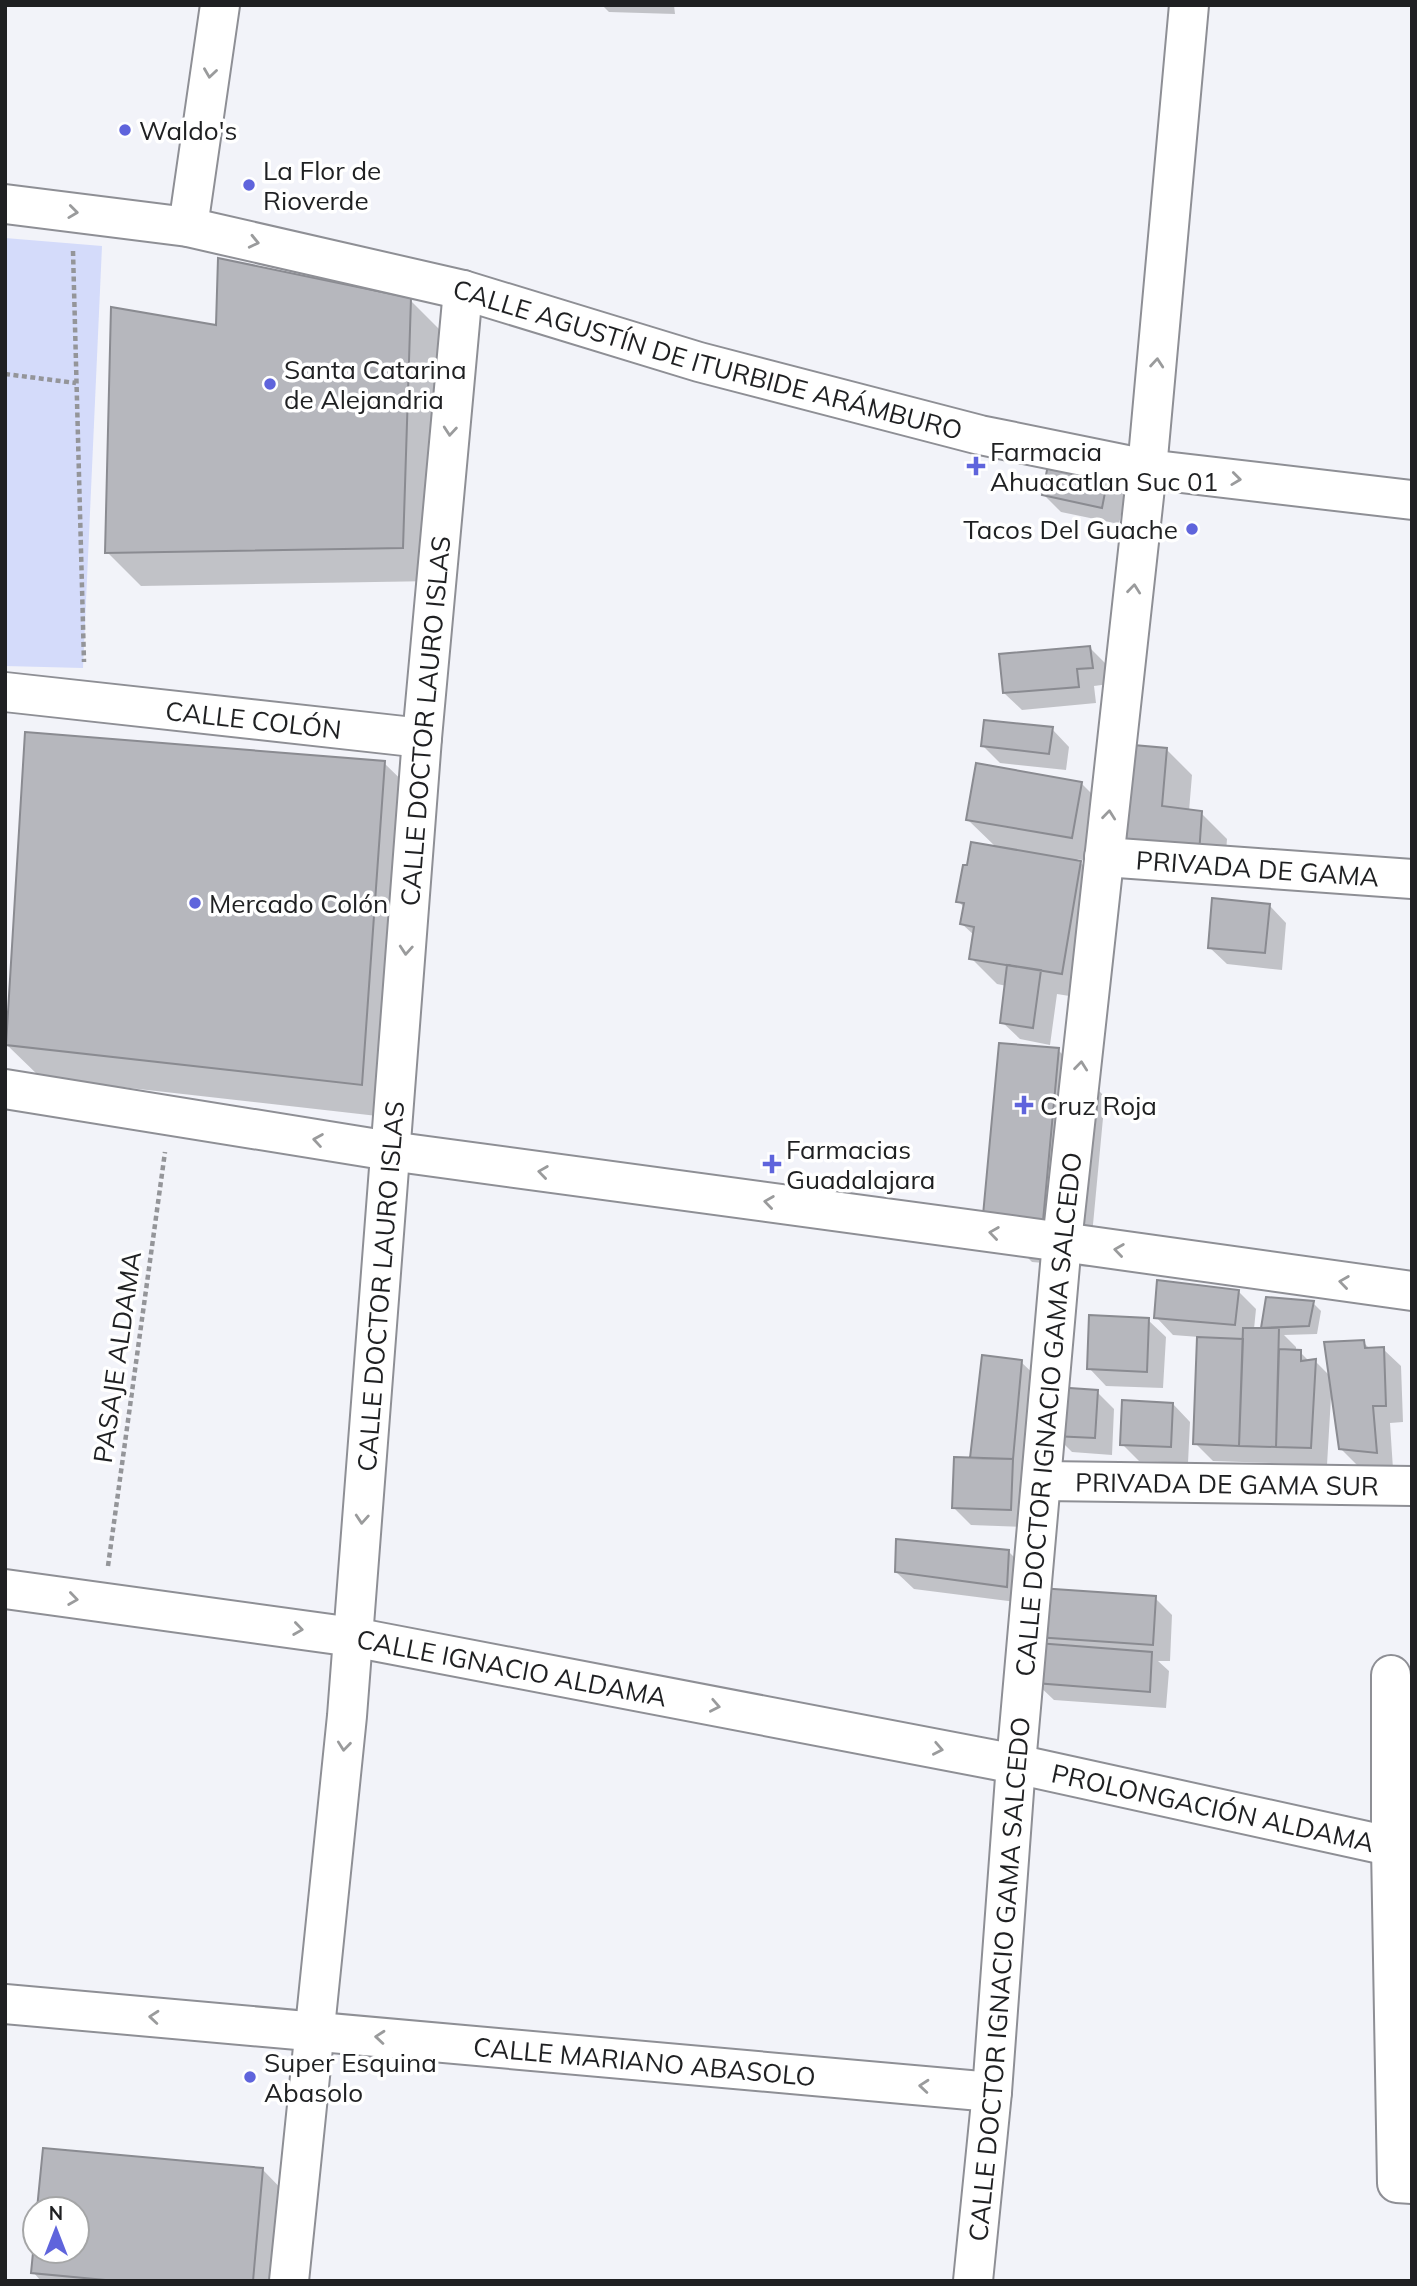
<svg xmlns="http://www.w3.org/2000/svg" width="1417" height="2286" font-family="Mulish,sans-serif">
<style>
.green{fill:#d4dbfa}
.shadow{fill:#0003}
.building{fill:#b6b7bd;stroke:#8a8b91;stroke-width:2}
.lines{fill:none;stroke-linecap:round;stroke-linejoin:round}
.minor-casing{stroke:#8e8f95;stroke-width:42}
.path{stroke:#949599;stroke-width:4.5;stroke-dasharray:5 3.5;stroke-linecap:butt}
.minor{stroke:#fff;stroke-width:38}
.oneway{stroke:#9a9b9c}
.poi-dot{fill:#5f64dc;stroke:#fff;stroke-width:2.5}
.labels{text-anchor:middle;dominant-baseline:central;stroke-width:7;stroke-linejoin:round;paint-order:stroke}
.poi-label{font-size:26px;fill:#1f2022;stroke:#fff;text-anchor:start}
.street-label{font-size:26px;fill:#1f2022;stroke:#fff}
</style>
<rect width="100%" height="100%" fill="#f2f3f9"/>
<!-- green -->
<path class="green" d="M 5,238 L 102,246 L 83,668 L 5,666 Z"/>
<!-- shadow -->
<path class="shadow" d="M 602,5 L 674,5 L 675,14 L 609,12 Z
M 410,300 L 444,334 L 436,581 L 141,586 L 107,552 L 218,327 Z
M 1107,479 L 1125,496 L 1119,524 L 1061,512 L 1044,495 Z
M 1090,648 L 1107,665 L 1109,684 L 1094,686 L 1096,703 L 1022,710 L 1004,693 Z
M 1052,729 L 1069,747 L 1066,770 L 1000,763 L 983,746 Z
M 1166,749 L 1192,775 L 1189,811 L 1201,813 L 1227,839 L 1224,879 L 1138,870 Z
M 384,763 L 418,796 L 395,1118 L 41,1078 L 7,1045 Z
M 1081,783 L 1107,809 L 1098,863 L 1077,859 L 1106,889 L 1088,999 L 1057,994 L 1050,1045 L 1020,1039 L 1002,1022 L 1007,986 L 997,984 L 971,958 L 975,936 L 962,924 L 965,908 L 958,901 L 997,848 L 968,820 Z
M 1269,905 L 1286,923 L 1282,970 L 1227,964 L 1209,947 Z
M 1058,1050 L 1105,1097 L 1089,1267 L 1032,1262 L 985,1215 Z
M 1239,1292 L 1256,1309 L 1254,1329 L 1263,1329 L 1267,1298 L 1313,1303 L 1321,1311 L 1317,1334 L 1284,1335 L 1296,1347 L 1296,1352 L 1300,1352 L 1310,1362 L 1315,1361 L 1330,1376 L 1363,1342 L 1371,1350 L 1383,1349 L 1401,1366 L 1403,1422 L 1390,1423 L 1393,1469 L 1358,1466 L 1340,1448 L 1333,1397 L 1331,1397 L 1327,1465 L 1213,1461 L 1195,1443 L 1199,1337 L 1173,1335 L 1156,1317 Z
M 1148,1320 L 1166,1337 L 1163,1388 L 1106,1386 L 1089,1368 Z
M 1021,1362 L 1039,1379 L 1028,1527 L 971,1525 L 954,1508 L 971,1459 Z
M 1097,1392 L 1114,1409 L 1112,1455 L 1072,1452 L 1055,1435 Z
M 1173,1404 L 1190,1422 L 1188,1463 L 1139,1461 L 1122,1444 Z
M 1008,1551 L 1026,1569 L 1024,1603 L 914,1589 L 896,1572 Z
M 1155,1598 L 1172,1615 L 1170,1661 L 1158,1661 L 1169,1671 L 1166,1708 L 1054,1700 L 1036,1683 L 1038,1636 Z
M 263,2170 L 296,2204 L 289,2281 L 41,2281 L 33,2272 L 35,2251 L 77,2251 L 77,2209 L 39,2209 Z"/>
<!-- building -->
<path class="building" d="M 218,258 L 411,298 L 403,548 L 105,553 L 111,307 L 216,325 Z
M 1048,465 L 1108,477 L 1102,508 L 1042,495 Z
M 1090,646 L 1093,668 L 1077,669 L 1079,687 L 1003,693 L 999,654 Z
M 984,720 L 1053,727 L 1049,754 L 981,746 Z
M 25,732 L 385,761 L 362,1085 L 6,1045 Z
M 1122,744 L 1167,748 L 1162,806 L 1202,811 L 1199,854 L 1110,845 Z
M 976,763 L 1082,782 L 1072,838 L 966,820 Z
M 971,842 L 1081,861 L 1062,974 L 969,959 L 974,927 L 960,924 L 964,903 L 956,902 L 963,865 L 967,865 Z
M 1212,898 L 1270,904 L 1265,953 L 1208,948 Z
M 1007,965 L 1041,970 L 1033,1028 L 1000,1023 Z
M 999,1043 L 1059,1048 L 1043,1221 L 983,1215 Z
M 1157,1280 L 1239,1290 L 1235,1325 L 1154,1318 Z
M 1266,1297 L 1314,1301 L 1309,1326 L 1261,1328 Z
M 1089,1315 L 1149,1318 L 1147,1372 L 1087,1369 Z
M 1243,1328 L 1279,1328 L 1276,1447 L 1239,1446 Z
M 1197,1337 L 1243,1339 L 1239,1446 L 1193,1444 Z
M 1364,1340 L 1365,1348 L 1384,1347 L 1386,1406 L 1373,1406 L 1377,1453 L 1339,1449 L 1324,1342 Z
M 1279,1349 L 1301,1350 L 1301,1361 L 1316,1359 L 1311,1448 L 1276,1447 Z
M 982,1355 L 1022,1360 L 1013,1459 L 970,1458 Z
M 1055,1387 L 1098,1390 L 1095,1438 L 1053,1436 Z
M 1122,1400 L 1173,1403 L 1171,1447 L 1120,1445 Z
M 954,1457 L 1013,1459 L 1011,1510 L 952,1508 Z
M 896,1539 L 1009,1550 L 1007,1587 L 895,1572 Z
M 1039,1588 L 1156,1596 L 1153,1645 L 1036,1637 Z
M 1037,1643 L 1152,1652 L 1150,1692 L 1035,1683 Z
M 43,2148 L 263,2168 L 253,2281 L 116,2281 L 31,2273 L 35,2232 L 35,2251 L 77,2251 L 77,2209 L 37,2209 Z"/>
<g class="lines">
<!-- minor casing -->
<g class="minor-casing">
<g id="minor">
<path id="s1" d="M 5,204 L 188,227 L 463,290 L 699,362 L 980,435 L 1147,469 L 1412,500"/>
<path d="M 188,227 L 220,5"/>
<path id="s2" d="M 5,692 L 422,738"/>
<path id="s3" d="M 1104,857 L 1412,879"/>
<path d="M 5,1089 L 390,1151 L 1062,1242 L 1412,1291"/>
<path id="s4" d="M 1043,1481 L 1412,1486"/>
<path id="s5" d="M 5,1589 L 353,1637 L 1016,1764 L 1412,1851"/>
<path d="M 1391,1675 L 1391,1847 L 1397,2183 L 1412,2184"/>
<path id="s6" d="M 5,2004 L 992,2092"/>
<path id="s7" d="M 289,2281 L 347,1716 L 422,738 L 463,290"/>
<path id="s8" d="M 973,2281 L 992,2092 L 1016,1764 L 1062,1242 L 1147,469 L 1189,5"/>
</g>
</g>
<!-- path -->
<path class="path" d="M 73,251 L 84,662
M 5,374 L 76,383
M 108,1566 L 165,1152"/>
<!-- minor -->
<use href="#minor" class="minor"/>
</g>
<!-- one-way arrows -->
<defs><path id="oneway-chevron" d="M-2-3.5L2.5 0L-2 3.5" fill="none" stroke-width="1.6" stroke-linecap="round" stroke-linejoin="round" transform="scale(1.75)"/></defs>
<g class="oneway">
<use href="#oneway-chevron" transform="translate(210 73) rotate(98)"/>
<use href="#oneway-chevron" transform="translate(73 212) rotate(7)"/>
<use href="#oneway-chevron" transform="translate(254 242) rotate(13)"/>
<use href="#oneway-chevron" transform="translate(1157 363) rotate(-85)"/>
<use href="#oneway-chevron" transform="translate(450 431) rotate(95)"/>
<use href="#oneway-chevron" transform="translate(1236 479) rotate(7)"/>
<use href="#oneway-chevron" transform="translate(1134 589) rotate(-84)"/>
<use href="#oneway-chevron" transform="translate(1109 815) rotate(-84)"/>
<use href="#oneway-chevron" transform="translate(406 950) rotate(94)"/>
<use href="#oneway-chevron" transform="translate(1081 1066) rotate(-84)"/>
<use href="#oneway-chevron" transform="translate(318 1140) rotate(-171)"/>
<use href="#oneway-chevron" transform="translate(543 1172) rotate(-172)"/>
<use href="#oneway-chevron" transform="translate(769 1202) rotate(-172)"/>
<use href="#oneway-chevron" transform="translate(994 1233) rotate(-172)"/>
<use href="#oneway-chevron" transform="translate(1119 1250) rotate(-172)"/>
<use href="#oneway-chevron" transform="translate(1344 1282) rotate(-172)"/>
<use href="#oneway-chevron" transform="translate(362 1519) rotate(94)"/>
<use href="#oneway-chevron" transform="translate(73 1599) rotate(8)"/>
<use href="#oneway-chevron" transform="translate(298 1629) rotate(8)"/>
<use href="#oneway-chevron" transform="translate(715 1706) rotate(11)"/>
<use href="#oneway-chevron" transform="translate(344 1746) rotate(96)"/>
<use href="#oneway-chevron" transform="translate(938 1749) rotate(11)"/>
<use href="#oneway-chevron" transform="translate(154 2017) rotate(-175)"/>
<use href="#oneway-chevron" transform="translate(380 2037) rotate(-175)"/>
<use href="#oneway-chevron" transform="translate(924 2086) rotate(-175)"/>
</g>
<!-- markers -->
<g class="poi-dot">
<circle cx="125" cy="130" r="7"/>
<circle cx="249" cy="185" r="7"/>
<circle cx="270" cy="384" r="7"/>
<path d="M972.5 455.5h7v7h7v7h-7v7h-7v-7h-7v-7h7z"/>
<circle cx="1192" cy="529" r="7"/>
<circle cx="195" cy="903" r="7"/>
<path d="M1020.5 1094.5h7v7h7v7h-7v7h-7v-7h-7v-7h7z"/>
<path d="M768.5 1153.5h7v7h7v7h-7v7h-7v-7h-7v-7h7z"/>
<circle cx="250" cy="2077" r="7"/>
</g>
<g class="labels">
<!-- poi labels -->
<g class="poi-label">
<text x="139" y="130">Waldo's</text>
<text x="263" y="170">La Flor de<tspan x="263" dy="30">Rioverde</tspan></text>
<text x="284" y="369">Santa Catarina<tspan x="284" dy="30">de Alejandria</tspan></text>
<text x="990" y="451">Farmacia<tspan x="990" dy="30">Ahuacatlan Suc 01</tspan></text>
<text x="1178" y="529" text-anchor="end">Tacos Del Guache</text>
<text x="209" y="903">Mercado Colón</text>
<text x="1040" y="1105">Cruz Roja</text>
<text x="786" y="1149">Farmacias<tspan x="786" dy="30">Guadalajara</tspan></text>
<text x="264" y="2062">Super Esquina<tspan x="264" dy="30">Abasolo</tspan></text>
</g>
<!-- street labels -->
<g class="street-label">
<text stroke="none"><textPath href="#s1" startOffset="721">CALLE AGUSTÍN DE ITURBIDE ARÁMBURO</textPath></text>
<text stroke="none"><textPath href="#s2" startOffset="250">CALLE COLÓN</textPath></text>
<text stroke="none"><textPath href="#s7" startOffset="1566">CALLE DOCTOR LAURO ISLAS</textPath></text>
<text stroke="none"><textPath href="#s3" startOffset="154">PRIVADA DE GAMA</textPath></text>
<text stroke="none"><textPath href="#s7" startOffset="999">CALLE DOCTOR LAURO ISLAS</textPath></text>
<text transform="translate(117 1357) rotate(-82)">PASAJE ALDAMA</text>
<text stroke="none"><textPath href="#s8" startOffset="870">CALLE DOCTOR IGNACIO GAMA SALCEDO</textPath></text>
<text stroke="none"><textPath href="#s4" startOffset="184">PRIVADA DE GAMA SUR</textPath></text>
<text stroke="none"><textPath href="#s5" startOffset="513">CALLE IGNACIO ALDAMA</textPath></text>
<text stroke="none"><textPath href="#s5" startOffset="1228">PROLONGACIÓN ALDAMA</textPath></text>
<text stroke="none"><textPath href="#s8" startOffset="303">CALLE DOCTOR IGNACIO GAMA SALCEDO</textPath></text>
<text stroke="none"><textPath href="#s6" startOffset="642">CALLE MARIANO ABASOLO</textPath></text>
</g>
</g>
<!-- border -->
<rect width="1417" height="2286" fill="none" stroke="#1f2022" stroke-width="14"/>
<!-- north arrow -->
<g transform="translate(56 2230)"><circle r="33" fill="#ffffff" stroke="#a5a6a7" stroke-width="2"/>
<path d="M0-5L12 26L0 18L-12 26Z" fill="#5f64dc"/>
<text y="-10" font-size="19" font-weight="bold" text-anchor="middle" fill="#1f2022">N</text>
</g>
</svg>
